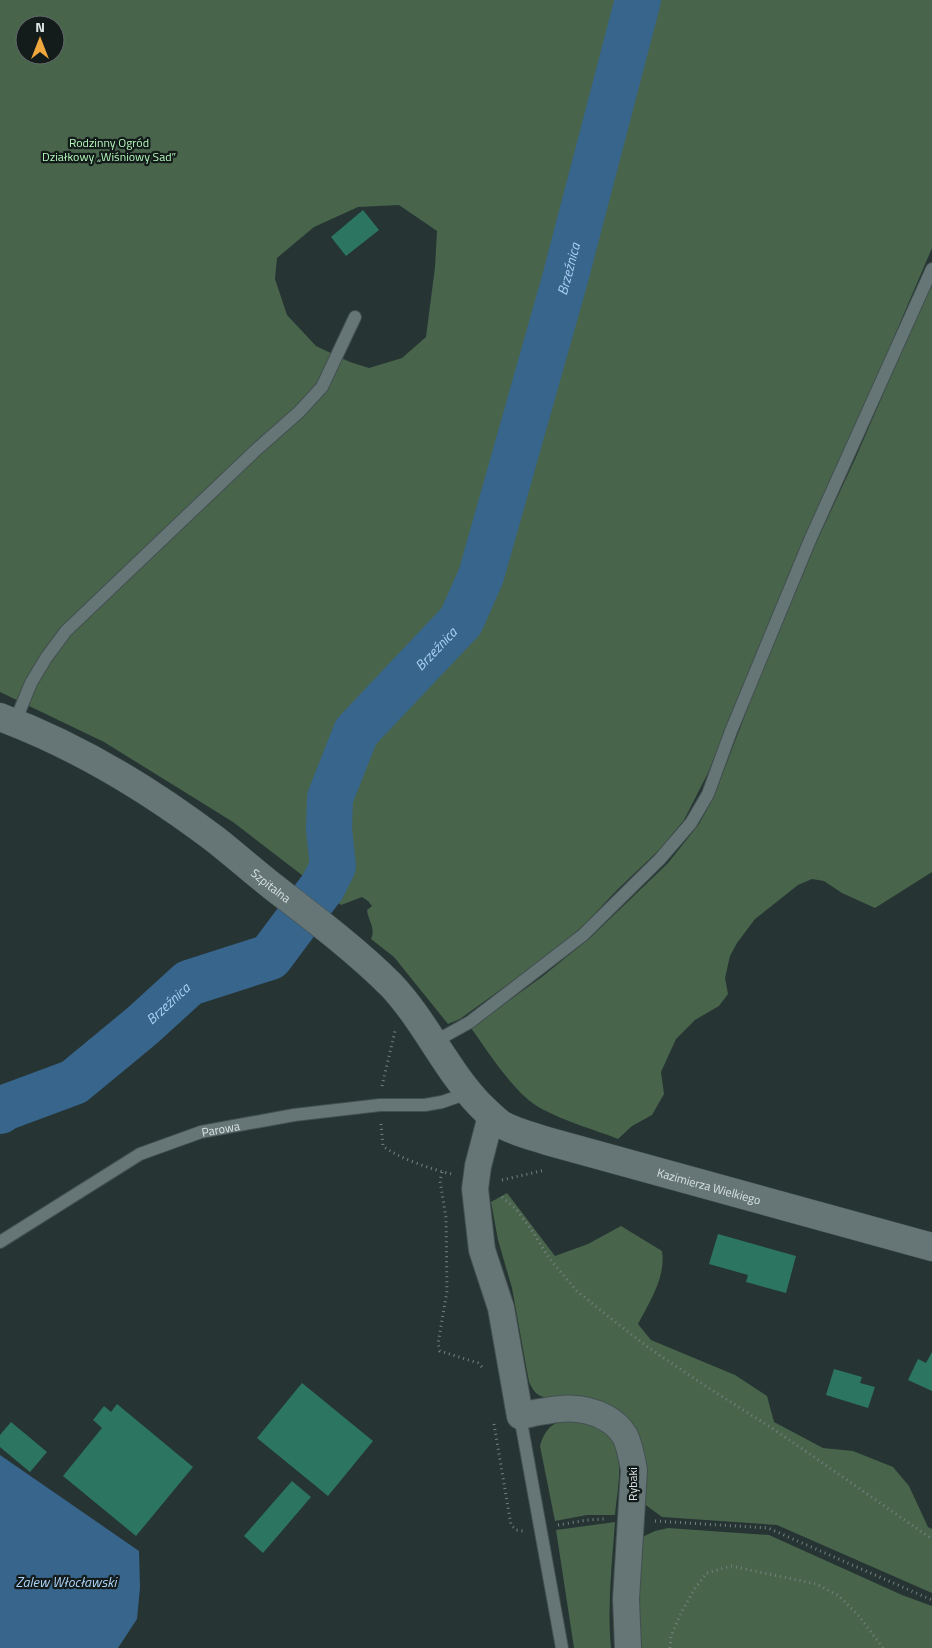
<svg xmlns="http://www.w3.org/2000/svg" width="932" height="1648" font-family="'Titillium Web',sans-serif">
<style>
.green{fill:#48644b;fill-rule:evenodd}
.water{fill:#38658c}
.lines{fill:none;stroke-linecap:round;stroke-linejoin:round}
.river{stroke:#38658c;stroke-width:46}
.building{fill:#2c7661}
.service-casing{stroke:#435050;stroke-width:14}
.minor-casing{stroke:#435050;stroke-width:28}
.tertiary-casing{stroke:#435050;stroke-width:29}
.path{stroke:#758181;stroke-width:3;stroke-dasharray:1 4;stroke-linecap:butt}
.service{stroke:#667676;stroke-width:12}
.minor{stroke:#667676;stroke-width:26}
.tertiary{stroke:#667676;stroke-width:28}
.labels{text-anchor:middle;dominant-baseline:central;stroke-width:4.5;stroke-linejoin:round;paint-order:stroke}
.park-label{font-size:12px;fill:#b2f7b8;stroke:#141b1b}
.street-label{font-size:12px;fill:#dae3e3;stroke:#141b1b}
.water-label{font-size:14px;font-style:italic;fill:#abd2f7;stroke:#141b1b}
</style>
<rect width="100%" height="100%" fill="#263434"/>
<!-- green -->
<path class="green" d="M 0,0 L 932,0 L 932,248 L 867,400 L 788,576 L 708,773 L 684,820 L 660,849 L 618,889 L 584,925 L 551,953 L 460,1019 L 448,1024 L 394,957 L 371,939 C 376,927 368,921 367,910 L 372,906 L 368,901 L 362,897 L 341,905 L 233,822 L 104,742 L 0,692 ZM 25,25 L 55,25 L 55,55 L 25,55 ZM 399,205 L 437,231 L 435,267 L 426,337 L 402,358 L 369,368 L 350,362 L 316,346 L 287,315 L 275,279 L 277,258 L 314,227 L 358,207 Z
M 932,281 L 932,872 L 875,908 L 842,893 L 824,881 L 812,879 L 798,885 L 755,919 L 737,943 L 730,956 L 725,978 L 728,994 L 719,1006 L 695,1020 L 676,1039 L 661,1072 L 664,1094 L 652,1115 L 632,1126 L 618,1139 C 593,1129 566,1122 542,1109 C 515,1095 489,1053 471,1028 L 543,976 L 591,937 L 668,863 L 699,824 L 712,800 L 724,770 L 755,689 L 816,543 L 856,457 Z
M 507,1193 L 555,1256 L 588,1244 L 621,1226 L 662,1251 C 666,1277 650,1301 638,1324 L 651,1340 L 735,1375 L 767,1396 L 774,1422 L 823,1448 L 853,1451 L 893,1467 L 909,1486 L 928,1527 L 932,1529 L 932,1593 L 777,1525 L 662,1517 L 643,1503 L 642,1452 L 554,1398 C 539,1397 536,1396 529,1382 L 512,1288 L 498,1240 L 491,1202 Z
M 573,1418 C 582,1422 594,1424 603,1429 C 628,1445 617,1490 615,1515 L 587,1515 L 555,1521 L 540,1446 C 546,1426 554,1422 573,1418 Z
M 615,1522 C 612,1564 607,1606 611,1648 L 574,1648 L 556,1530 Z
M 668,1528 L 769,1535 L 902,1595 L 932,1606 L 932,1648 L 638,1648 L 640,1538 L 655,1531 Z"/>
<!-- water -->
<path class="water" d="M 0,1455 L 139,1551 L 140,1587 L 137,1619 L 118,1648 L 0,1648 Z"/>
<g class="lines">
<!-- river -->
<path class="river" id="s1" d="M 0,1111 L 4,1108 L 74,1082 L 143,1025 L 189,983 L 270,957 L 323,886 L 333,866 L 329,829 L 330,798 L 356,732 L 461,621 L 481,576 L 565,279 L 638,0"/>
</g>
<!-- building -->
<path class="building" d="M 363,210 L 379,230 L 346,256 L 331,237 Z
M 718,1234 L 796,1256 L 786,1293 L 746,1282 L 748,1275 L 709,1264 Z
M 932,1352 L 932,1391 L 908,1380 L 918,1359 L 926,1363 Z
M 834,1369 L 862,1377 L 860,1383 L 875,1387 L 868,1408 L 826,1395 Z
M 302,1383 L 373,1441 L 328,1496 L 257,1438 Z
M 117,1404 L 193,1467 L 136,1536 L 63,1476 L 102,1428 L 93,1420 L 104,1406 L 111,1412 Z
M 11,1422 L 47,1452 L 30,1472 L 0,1447 L 0,1435 Z
M 292,1481 L 311,1497 L 263,1553 L 244,1536 Z"/>
<g class="lines">
<!-- service casing -->
<g class="service-casing">
<g id="service">
<path d="M 15,722 L 31,683 L 46,658 L 66,631 L 257,449 L 299,412 L 322,387 L 355,317"/>
<path d="M 434,1042 L 470,1022 L 583,935 L 660,859 L 691,823 L 708,794 L 731,731 L 810,540 L 932,269"/>
<path id="s2" d="M 0,1242 L 140,1154 L 201,1132 L 294,1115 L 380,1105 L 425,1105 L 442,1102 L 468,1093"/>
<path d="M 520,1416 L 562,1648"/>
</g>
</g>
<!-- minor casing -->
<g class="minor-casing">
<path id="minor" d="M 491,1116 L 478,1166 L 475,1189 L 482,1250 L 501,1308 L 520,1416 C 550,1410 577,1402 606,1418 C 614,1422 620,1428 625,1436 C 630,1446 632,1459 634,1470 L 626,1599 L 628,1648"/>
</g>
<!-- tertiary casing -->
<g class="tertiary-casing">
<g id="tertiary">
<path id="s3" d="M 0,717 C 78,746 150,790 216,840 C 235,855 253,871 272,886 C 312,917 355,949 391,985 C 425,1021 445,1068 479,1104 C 486,1111 493,1118 501,1124 C 515,1132 532,1136 547,1141 L 932,1247"/>
</g>
</g>
<!-- path -->
<path class="path" d="M 382,1086 L 395,1031
M 381,1124 L 383,1146 C 398,1158 433,1170 452,1174
M 442,1172 L 440,1181 L 446,1218 L 447,1291 L 438,1344 L 440,1351 L 478,1363 L 484,1369
M 502,1180 L 545,1170
M 502,1197 L 516,1209 L 531,1229 L 549,1258 L 577,1291 L 609,1317 L 649,1348 L 707,1387 L 775,1430 L 932,1539
M 494,1424 L 511,1525 L 516,1530 L 523,1531
M 655,1521 L 768,1528 L 932,1600
M 558,1525 L 587,1520 L 604,1519
M 670,1648 L 671,1636 L 681,1613 L 695,1588 L 707,1573 L 731,1566 L 816,1584 L 839,1596 L 859,1616 L 883,1648"/>
<!-- service -->
<use href="#service" class="service"/>
<!-- minor -->
<use href="#minor" class="minor"/>
<!-- tertiary -->
<use href="#tertiary" class="tertiary"/>
</g>
<g class="labels">
<!-- park labels -->
<g class="park-label">
<text x="109" y="142">Rodzinny Ogród<tspan x="109" dy="14">Działkowy „Wiśniowy Sad”</tspan></text>
</g>
<!-- street labels -->
<g class="street-label">
<text stroke="none"><textPath href="#s3" startOffset="321">Szpitalna</textPath></text>
<text stroke="none"><textPath href="#s2" startOffset="250">Parowa</textPath></text>
<text stroke="none"><textPath href="#s3" startOffset="872">Kazimierza Wielkiego</textPath></text>
<text transform="translate(632 1484) rotate(-90)">Rybaki</text>
</g>
<!-- water labels -->
<g class="water-label">
<text stroke="none"><textPath href="#s1" startOffset="1088">Brzeźnica</textPath></text>
<text stroke="none"><textPath href="#s1" startOffset="682">Brzeźnica</textPath></text>
<text stroke="none"><textPath href="#s1" startOffset="202">Brzeźnica</textPath></text>
<text x="66" y="1581">Zalew Włocławski</text>
</g>
</g>
<!-- north arrow -->
<g transform="translate(40 40)"><circle r="24" fill="#141b1b" stroke="#636b6b"/>
<path d="M0-4L9 19L0 12L-9 19Z" fill="#efa73e"/>
<text y="-8" font-size="14" font-weight="bold" text-anchor="middle" fill="#dae3e3">N</text>
</g>
</svg>
